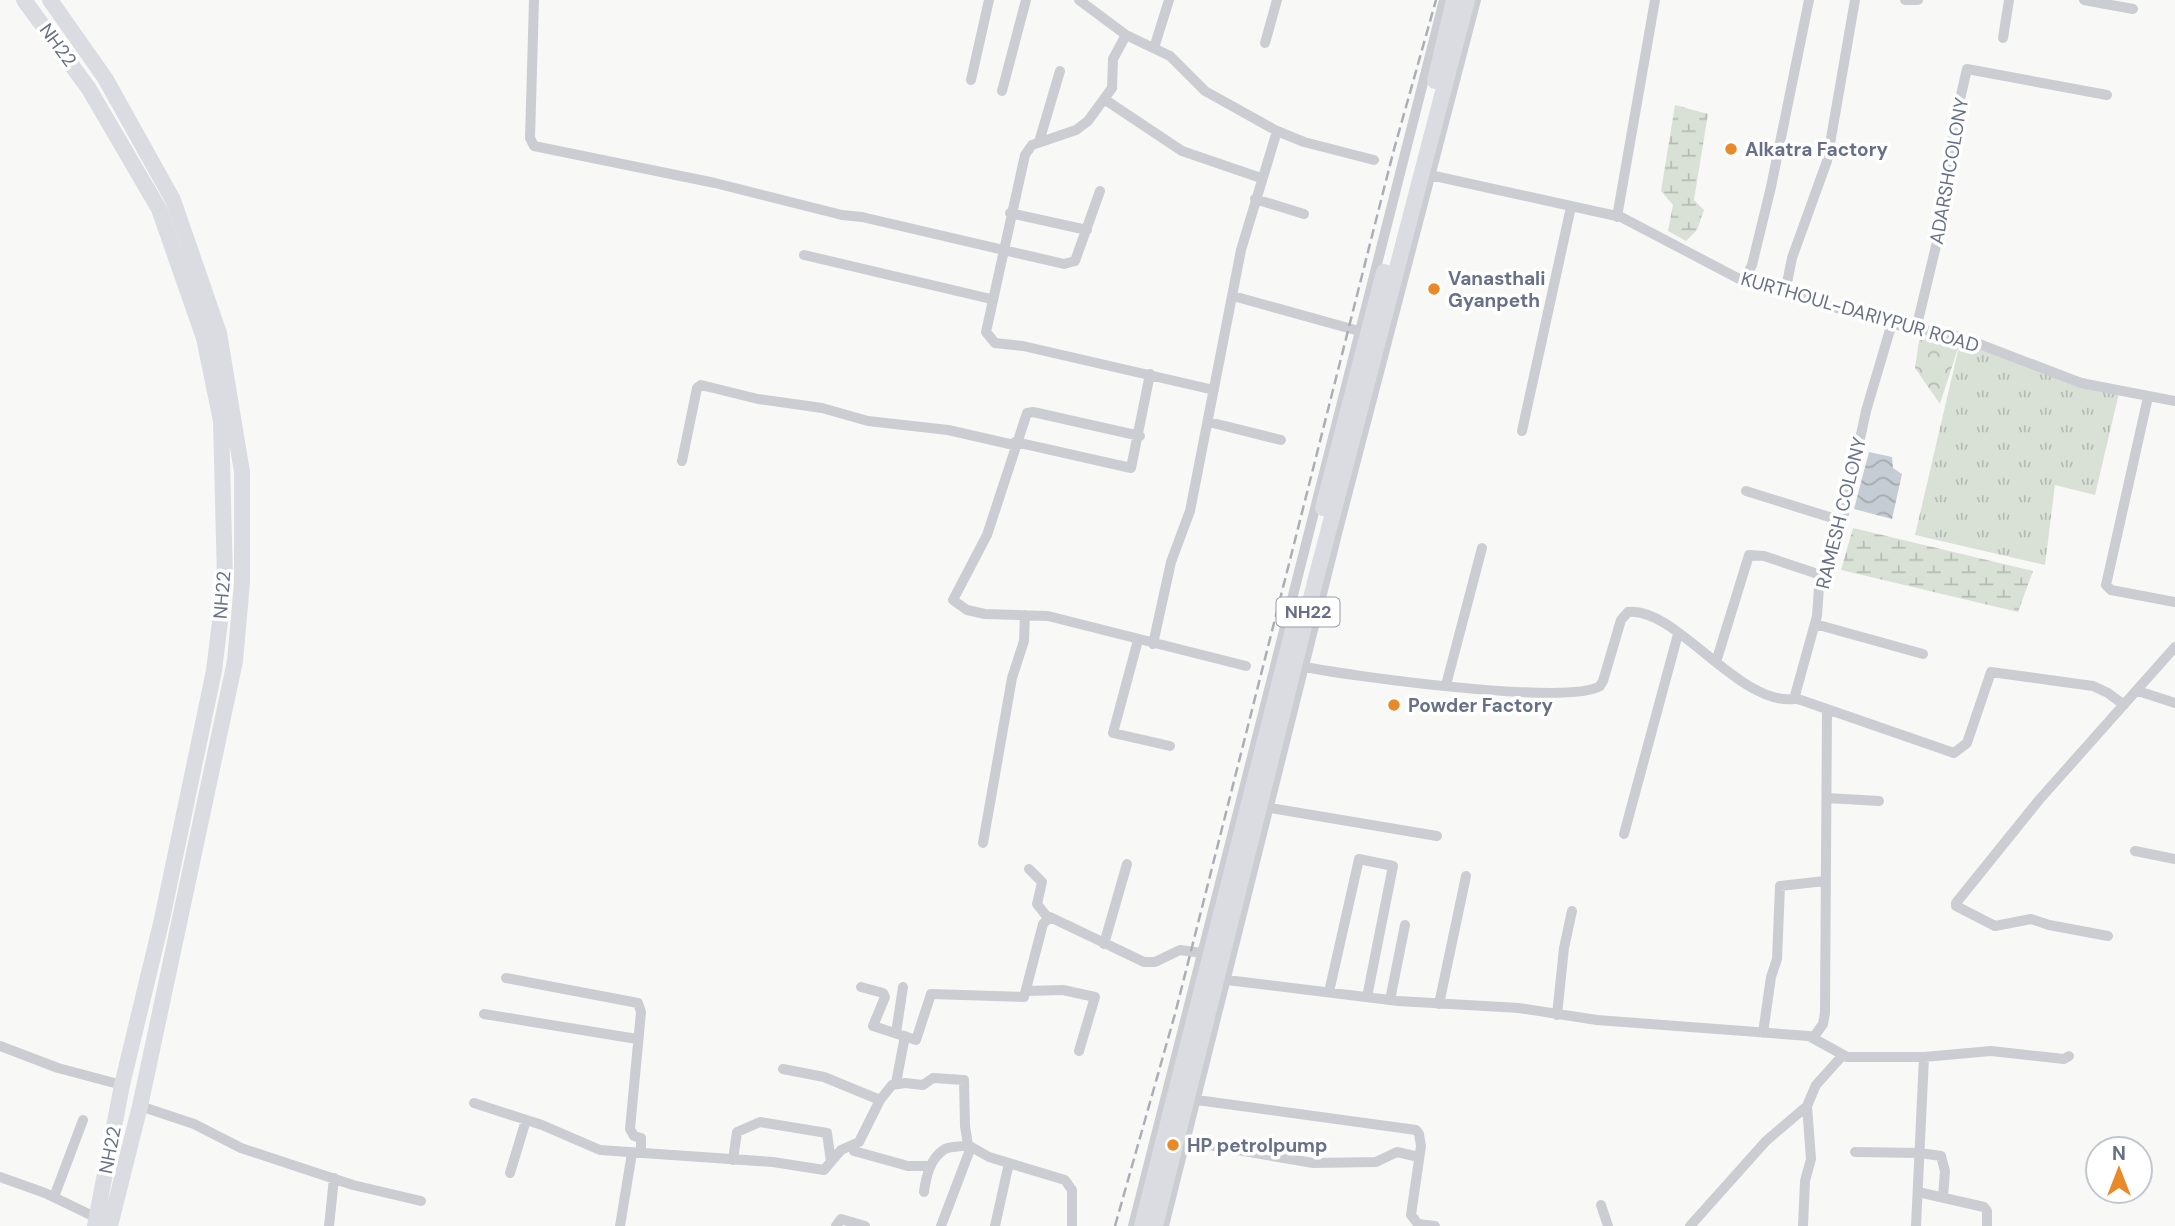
<svg xmlns="http://www.w3.org/2000/svg" width="2175" height="1226" font-family="'DM Sans',sans-serif">
<style>
.grass{fill:url(#grass-tufts)}
.forest{fill:url(#forest-crowns)}
.wetland{fill:url(#wetland-marsh)}
.water{fill:url(#water-waves)}
.lines{fill:none;stroke-linecap:round;stroke-linejoin:round}
.minor{stroke:#cccdd2;stroke-width:10}
.highway{stroke:#dadce2;stroke-width:16}
.rail{stroke:#abaeb6;stroke-width:2.5;stroke-dasharray:10 5;stroke-linecap:butt}
.poi-dot{fill:#e98927;stroke:#fff;stroke-width:2.5}
.labels{text-anchor:middle;dominant-baseline:central;stroke-width:7;stroke-linejoin:round;paint-order:stroke}
.shield{fill:#fff;stroke:#959bac;stroke-width:2}
.shield-label{font-size:18px;font-weight:bold;fill:#677088}
.street-label{font-size:19px;fill:#677088;stroke:#fff}
.poi-label{font-size:19px;font-weight:bold;fill:#677088;stroke:#fff;text-anchor:start}
</style>
<defs>
<pattern id="grass-tufts" width="24" height="20" patternUnits="userSpaceOnUse" patternTransform="scale(1.75)"><rect width="24" height="20" fill="#d9e1d7"/><path d="M3 7l-1-3M5 7V3M7 7l1-3M15 17l-1-3M17 17v-4M19 17l1-3" fill="none" stroke="#b4bbb4"/></pattern>
<pattern id="forest-crowns" width="20" height="18" patternUnits="userSpaceOnUse" patternTransform="scale(1.75)"><rect width="20" height="18" fill="#d9e1d7"/><path d="M2 6a3 3 0 1 1 6 0M12 15a3 3 0 1 1 6 0" fill="none" stroke="#b4bbb4"/></pattern>
<pattern id="wetland-marsh" width="20" height="14" patternUnits="userSpaceOnUse" patternTransform="scale(1.75)"><rect width="20" height="14" fill="#d9e1d7"/><path d="M1 5h8M5 5V1M11 12h8M15 12V8" fill="none" stroke="#b4bbb4"/></pattern>
<pattern id="water-waves" width="16" height="10" patternUnits="userSpaceOnUse" patternTransform="scale(1.75)"><rect width="16" height="10" fill="#c6ccd3"/><path d="M0 5q4-4 8 0t8 0" fill="none" stroke="#a5aab1"/></pattern>
</defs>
<rect width="100%" height="100%" fill="#f8f9f6"/>
<!-- grass -->
<path class="grass" d="M 1960,342 L 2120,389 L 2095,495 L 2055,485 L 2045,565 L 1915,535 Z"/>
<!-- forest -->
<path class="forest" d="M 1920,335 L 1960,342 L 1940,404 L 1915,368 Z"/>
<!-- wetland -->
<path class="wetland" d="M 1675,105 L 1708,114 L 1694,200 L 1704,210 L 1697,230 L 1686,241 L 1668,231 L 1673,205 L 1661,191 Z
M 1853,528 L 2033,571 L 2018,612 L 1841,570 Z"/>
<!-- water -->
<path class="water" d="M 1869,452 L 1892,457 L 1893,468 L 1902,474 L 1892,519 L 1854,509 Z"/>
<g class="lines">
<!-- minor -->
<path class="minor" d="M 534,0 L 530,138 L 534,146 L 715,183 L 842,215 L 862,217 L 1064,264 L 1075,261 L 1100,191
M 1079,0 L 1126,35 L 1170,56 L 1205,91 L 1277,131 L 1304,142 L 1374,160
M 1905,0 L 1918,0
M 2084,0 L 2133,9
M 1126,35 L 1113,59 L 1112,88 L 1088,121 L 1076,130 L 1032,145 L 1025,155 L 986,332 L 995,343 L 1023,346 L 1214,390
M 2003,38 L 2009,0
M 1265,43 L 1277,0
M 1154,48 L 1169,0
M 971,80 L 989,0
M 1002,91 L 1026,0
M 1104,99 L 1182,151 L 1261,178
M 1039,142 L 1060,71
M 1430,175 L 1621,217 L 1747,283 L 1898,325 L 1961,337 L 2081,383 L 2175,401
M 1255,199 L 1304,214
M 1010,213 L 1087,230
M 1617,217 L 1655,0
M 804,255 L 991,299
M 1744,281 L 1752,265 L 1771,187 L 1809,0
M 1785,293 L 1792,258 L 1827,161 L 1855,0
M 1233,296 L 1359,331
M 1916,329 L 1942,221 L 1957,112 L 1967,69 L 2107,95
M 2148,397 L 2106,585 L 2111,590 L 2175,602
M 1209,422 L 1281,440
M 1522,431 L 1571,207
M 1140,436 L 1033,412 L 1027,413 L 987,535 L 953,600 L 967,610 L 985,614 L 1048,616 L 1246,666
M 1015,442 L 1131,468 L 1150,374
M 682,461 L 697,388 L 701,385 L 758,399 L 822,408 L 868,421 L 948,430 L 1014,445
M 1746,491 L 1842,521
M 1815,624 L 1923,654
M 1138,640 L 1113,733 L 1170,746
M 1153,644 L 1171,562 L 1190,511 L 1241,250 L 1277,131
M 1716,662 L 1749,555 L 1764,556 L 1824,576
M 1305,667 C 1351,676 1568,706 1600,686 L 1603,681 L 1621,620 L 1628,612 C 1675,606 1739,706 1794,699 L 1817,616 L 1819,587 L 1843,518 L 1866,411 L 1892,323
M 1446,685 L 1482,548
M 2138,691 L 2175,703
M 1795,698 L 1954,753 L 1967,743 L 1991,672 L 2093,686 L 2108,693 L 2124,705
M 1827,798 L 1879,801
M 1270,808 L 1437,836
M 1624,834 L 1678,634
M 983,843 L 1012,678 L 1024,641 L 1025,615
M 2135,851 L 2175,859
M 1029,869 L 1042,882 L 1037,904 L 1048,918
M 2108,936 L 2049,925 L 2031,919 L 1995,926 L 1956,906 L 1956,903 L 2039,800 L 2175,647
M 1104,944 L 1127,864
M 506,978 L 638,1003 L 641,1012 L 630,1129 L 634,1136 L 641,1138 L 641,1153
M 1227,980 L 1398,1001 L 1519,1008 L 1597,1020 L 1809,1036 L 1847,1057 L 1924,1057 L 1991,1051 L 2064,1059 L 2069,1056
M 861,987 L 883,993 L 885,997 L 873,1026 L 916,1040 L 931,994 L 1024,997 L 1043,924 L 1050,917 L 1144,962 L 1155,962 L 1180,950 L 1202,953
M 1026,991 L 1063,990 L 1095,997 L 1079,1051
M 1329,992 L 1359,859 L 1393,866 L 1367,997
M 1390,1000 L 1405,925
M 1439,1004 L 1466,876
M 484,1014 L 637,1039
M 1557,1015 L 1564,948 L 1572,911
M 896,1033 L 903,987
M 1763,1033 L 1771,977 L 1777,959 L 1780,886 L 1825,881
M 1813,1038 L 1823,1024 L 1825,1013 L 1827,709
M 0,1046 L 58,1068 L 122,1085
M 783,1069 L 824,1077 L 880,1100
M 896,1083 L 905,1036
M 1197,1100 L 1416,1130 L 1419,1134 L 1421,1146 L 1411,1215 L 1418,1224 L 1435,1226
M 474,1103 L 542,1125 L 600,1150 L 773,1162 L 824,1170 L 841,1150 L 859,1142 L 880,1100 L 892,1085 L 905,1083 L 923,1085 L 933,1078 L 964,1080 L 965,1126 L 968,1145 L 989,1157 L 1065,1180 L 1072,1190 L 1072,1226
M 140,1106 L 194,1124 L 241,1148 L 353,1185 L 421,1201
M 1186,1141 L 1313,1163 L 1376,1162 L 1397,1152 L 1419,1157
M 854,1151 L 908,1166 L 930,1166
M 1855,1152 L 1920,1153 L 1941,1156 L 1945,1171 L 1943,1197
M 733,1160 L 737,1132 L 760,1122 L 827,1133 L 831,1162
M 510,1173 L 526,1120
M 0,1177 L 45,1193 L 97,1218
M 924,1192 C 926,1177 930,1158 945,1149 C 951,1146 961,1147 968,1145
M 1918,1192 L 1984,1207 L 1987,1211 L 1987,1226
M 54,1197 L 83,1120
M 1601,1205 L 1608,1226
M 329,1226 L 334,1178
M 620,1226 L 632,1153
M 836,1226 L 841,1219 L 865,1226
M 941,1226 L 971,1147
M 995,1226 L 1009,1163
M 1133,1226 L 1444,0
M 1164,1226 L 1339,526 L 1476,0
M 1690,1226 L 1766,1141 L 1807,1106
M 1803,1226 L 1805,1181 L 1811,1159 L 1807,1106 L 1816,1085 L 1842,1056
M 1916,1226 L 1924,1057"/>
<!-- highway -->
<path class="highway" d="M 24,0 L 89,89 L 159,209 L 204,338 L 221,421 L 225,580 L 214,671 L 162,919 L 122,1085 L 95,1226
M 50,0 L 105,78 L 173,200 L 219,333 L 242,472 L 242,583 L 235,661 L 140,1106 L 110,1226
M 1435,81 L 1454,0
M 1323,508 L 1384,272
M 1142,1226 L 1296,618
M 1155,1226 L 1315,582 L 1467,0"/>
<!-- rail -->
<path class="rail" d="M 1115,1226 L 1175,1014 L 1393,153 L 1436,0"/>
</g>
<!-- markers -->
<g class="poi-dot">
<circle cx="1731" cy="149" r="7"/>
<circle cx="1434" cy="289" r="7"/>
<circle cx="1394" cy="705" r="7"/>
<circle cx="1173" cy="1145" r="7"/>
</g>
<g class="labels">
<!-- shield labels -->
<rect class="shield" x="1276.5" y="597.5" width="63" height="29" rx="5"/>
<g class="shield-label">
<text x="1308" y="612">NH22</text>
</g>
<!-- street labels -->
<g class="street-label">
<text transform="translate(58 45) rotate(54)">NH22</text>
<text transform="translate(1949 171) rotate(-80)">ADARSHCOLONY</text>
<text transform="translate(1860 312) rotate(16)">KURTHOUL-DARIYPUR ROAD</text>
<text transform="translate(1841 513) rotate(-76)">RAMESH COLONY</text>
<text transform="translate(222 595) rotate(-85)">NH22</text>
<text transform="translate(110 1150) rotate(-79)">NH22</text>
</g>
<!-- poi labels -->
<g class="poi-label">
<text x="1745" y="149">Alkatra Factory</text>
<text x="1448" y="278">Vanasthali<tspan x="1448" dy="22">Gyanpeth</tspan></text>
<text x="1408" y="705">Powder Factory</text>
<text x="1187" y="1145">HP petrolpump</text>
</g>
</g>
<!-- north arrow -->
<g transform="translate(2119 1170)"><circle r="33" fill="#ffffff" stroke="#c2c6cf" stroke-width="2"/>
<path d="M0-5L12 26L0 18L-12 26Z" fill="#e98927"/>
<text y="-10" font-size="19" font-weight="bold" text-anchor="middle" fill="#677088">N</text>
</g>
</svg>
